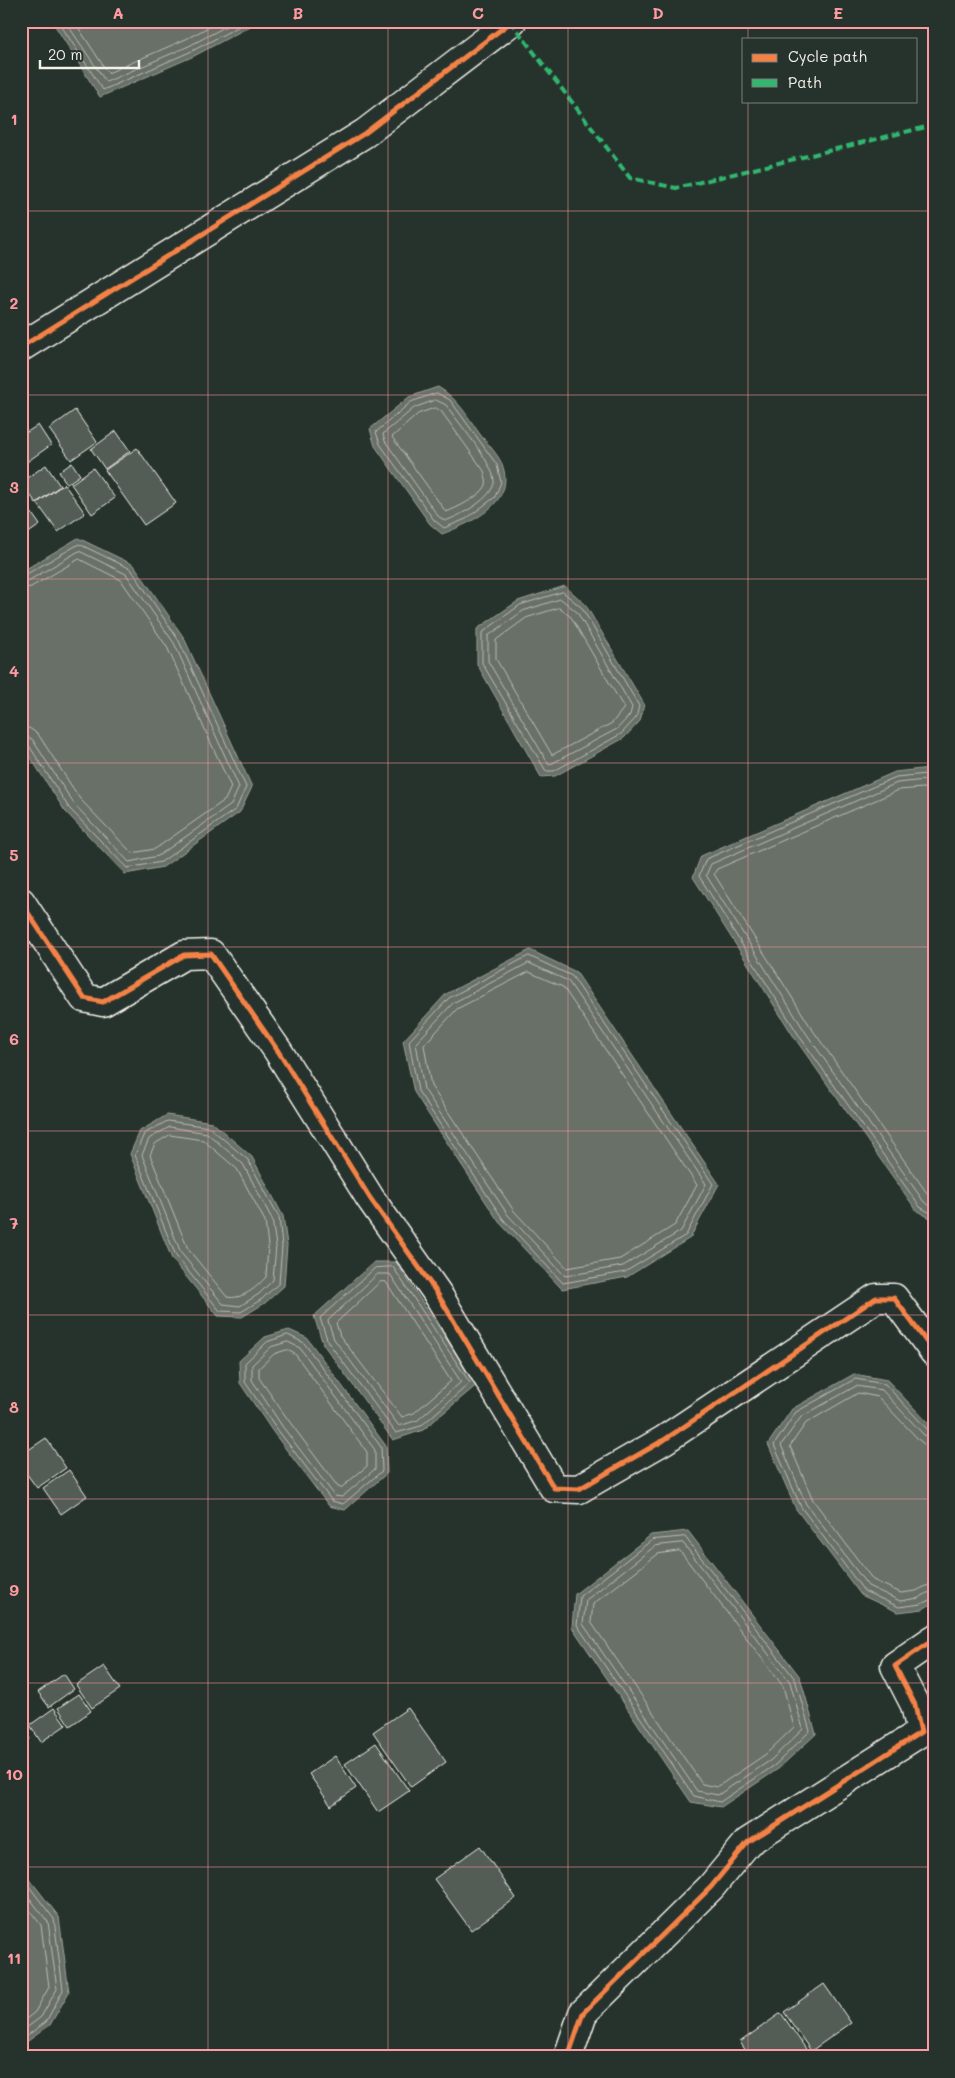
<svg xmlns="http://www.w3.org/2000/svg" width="955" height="2078" font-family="Mali,sans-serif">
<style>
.water{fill:#676f68;stroke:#9fa39b}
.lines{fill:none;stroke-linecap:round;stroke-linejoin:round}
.shore{stroke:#bcbdb5;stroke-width:1}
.building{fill:#525c55;stroke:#f4f1e8}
.minor-casing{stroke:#f4f1e8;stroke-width:31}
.minor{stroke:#26332d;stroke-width:28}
.quiet{stroke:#33b770;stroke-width:4;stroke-dasharray:8 4;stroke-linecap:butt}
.cycleway-casing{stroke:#26332d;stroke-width:8}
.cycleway{stroke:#f48246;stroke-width:5}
.grid{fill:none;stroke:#ff9aa2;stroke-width:1;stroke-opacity:0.55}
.neatline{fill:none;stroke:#ff9aa2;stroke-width:2}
.grid-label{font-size:16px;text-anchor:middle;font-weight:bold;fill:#ff9aa2}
</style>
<rect width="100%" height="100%" fill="#26332d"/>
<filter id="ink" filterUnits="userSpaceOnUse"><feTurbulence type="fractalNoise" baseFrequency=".02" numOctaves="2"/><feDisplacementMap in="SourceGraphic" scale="10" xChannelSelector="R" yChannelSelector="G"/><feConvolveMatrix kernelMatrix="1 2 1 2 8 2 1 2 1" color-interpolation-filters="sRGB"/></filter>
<g filter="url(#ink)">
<!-- water -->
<path class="water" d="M 52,21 L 260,21 L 194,56 L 100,97 Z
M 438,387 C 458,399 466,414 479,433 C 486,442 497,453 502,464 C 517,503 471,523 442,534 L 430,524 L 375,446 L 370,429 L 409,397 Z
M 78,538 L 134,565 L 184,638 L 252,787 L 240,812 L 163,867 L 125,874 L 65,811 L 21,743 L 21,572 Z
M 565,586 L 585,604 L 644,704 L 640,721 L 624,738 L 555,776 L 541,777 L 477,664 L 477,629 L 518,601 Z
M 930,768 L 934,773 L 934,1220 L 917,1211 L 796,1040 L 693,877 L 701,856 L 895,772 Z
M 530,950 L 576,972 L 719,1184 L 690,1238 L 627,1277 L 562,1289 L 499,1222 L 414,1092 L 403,1041 L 446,994 Z
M 167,1115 L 212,1122 L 252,1157 L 283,1216 L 287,1245 L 284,1286 L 265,1303 L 242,1317 L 218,1316 L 172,1259 L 130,1154 L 140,1131 Z
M 374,1262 L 396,1262 L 470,1375 L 479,1383 L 423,1430 L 393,1440 L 323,1344 L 314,1316 Z
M 289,1330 L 307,1338 L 386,1446 L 387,1473 L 345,1510 L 329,1506 L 273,1432 L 240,1383 L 239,1361 L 265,1337 Z
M 854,1374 L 887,1380 L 934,1429 L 934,1602 L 923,1609 L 898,1612 L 861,1595 L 796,1509 L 768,1444 L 792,1409 Z
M 688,1531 L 800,1677 L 816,1734 L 778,1769 L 721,1807 L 691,1802 L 572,1627 L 575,1594 L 651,1535 Z
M 21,1868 L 59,1917 L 69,1992 L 50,2025 L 21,2046 Z"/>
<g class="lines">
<!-- shore -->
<path class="shore" d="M 58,21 L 103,90 L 192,51 L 249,21
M 65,21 L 106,82 L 189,46 L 236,21
M 74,21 L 108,73 L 186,39 L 220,21
M 437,393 L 450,400 L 497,465 L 501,482 L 495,497 L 466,519 L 444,528 L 434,520 L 380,444 L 376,432 L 411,402 Z
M 436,400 L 446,405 C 457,421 493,463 494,480 C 495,498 459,516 445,521 L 438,516 L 385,441 L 383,434 L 414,408 Z
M 435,408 L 441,411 L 484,471 C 485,476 488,482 485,487 C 479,497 457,508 446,512 L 392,437 L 418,414 Z
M 21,576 L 25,575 L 79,544 L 131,569 L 179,641 L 246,787 L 236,809 L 161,862 L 127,868 L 69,808 L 28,744 L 21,741
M 21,582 L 28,581 L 79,551 L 126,574 L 174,643 L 239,787 L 231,805 L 158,856 L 129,862 L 74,804 L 32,739 L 21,735
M 21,589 L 31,587 L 79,559 L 121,580 L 167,647 L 231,787 L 225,800 L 155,849 L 132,853 L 80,799 L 38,734 L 29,728 L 21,727
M 563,592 L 582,608 L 639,706 L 636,718 L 621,734 L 554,771 L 546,771 L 482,663 L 482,633 L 520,605 Z
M 561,599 L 577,612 L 632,707 L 630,715 L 617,729 L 549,765 L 488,661 L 488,636 L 523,611 Z
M 559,608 L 571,617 L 624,708 L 612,723 L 552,755 L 496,659 L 496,640 L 526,618 Z
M 934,776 L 926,774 L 896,777 L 706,859 L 699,876 L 800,1037 L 920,1207 L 934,1215
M 934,782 L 925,780 L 897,783 L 711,864 L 706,875 L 806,1033 L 924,1202 L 934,1208
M 934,790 L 923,788 L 899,790 L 717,869 L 714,874 L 812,1029 L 929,1196 L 934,1199
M 529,956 L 572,976 L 713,1184 L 686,1235 L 625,1272 L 563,1283 L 503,1219 L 418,1091 L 409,1041 L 449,998 Z
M 529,963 L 568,981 L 706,1184 L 681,1231 L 623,1266 L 565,1276 L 508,1215 L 424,1089 L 416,1043 L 453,1003 Z
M 529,972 L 563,987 L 697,1185 L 675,1225 L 620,1259 L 567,1268 L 514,1211 L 431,1086 L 424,1045 L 457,1009 Z
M 168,1121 L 209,1127 L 248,1160 L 279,1217 L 282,1246 L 279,1283 L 262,1299 L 241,1312 L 220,1311 L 176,1256 L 135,1155 L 144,1134 Z
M 170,1127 L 207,1133 L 243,1164 L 272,1219 L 276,1246 L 273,1280 L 259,1294 L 240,1306 L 223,1304 L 181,1253 L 142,1155 L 149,1139 Z
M 170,1135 L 203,1140 L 237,1169 L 265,1221 L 268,1246 L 266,1277 C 256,1288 242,1300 227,1297 L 188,1249 L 150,1155 L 155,1144 Z
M 393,1267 L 470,1383 L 421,1426 L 396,1433 L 328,1342 L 320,1318 L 375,1268 Z
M 378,1274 L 390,1274 L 461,1382 L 418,1420 L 399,1426 L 334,1339 L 328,1321 Z
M 386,1282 L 451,1381 L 414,1413 L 402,1417 L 340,1336 L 336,1323 L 380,1282 Z
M 288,1335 L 304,1343 L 381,1447 L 382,1471 L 343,1504 L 332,1501 L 277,1429 L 245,1382 L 245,1363 L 267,1342 Z
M 288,1342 L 300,1348 L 375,1450 L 375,1469 L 342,1497 L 335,1496 L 282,1426 L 252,1380 L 252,1365 L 271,1347 Z
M 287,1350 L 295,1354 L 367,1452 L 367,1466 L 341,1488 L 338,1487 L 289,1421 L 259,1378 L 259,1368 L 274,1354 Z
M 934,1432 L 928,1430 L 885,1384 L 855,1379 L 796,1412 L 774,1445 L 801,1507 L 864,1591 L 899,1607 L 921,1604 L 934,1598
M 934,1438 L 924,1435 L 882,1390 L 856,1386 L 801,1417 L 781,1445 L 806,1504 L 868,1586 L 900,1601 L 919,1598 L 927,1593 L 934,1592
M 934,1446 L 925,1445 L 919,1440 L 878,1397 L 858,1393 L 806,1423 L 790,1446 L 813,1500 L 873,1580 L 901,1593 L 916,1591 L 926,1586 L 934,1584
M 685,1537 L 795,1679 L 810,1731 L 775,1765 L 720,1802 L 694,1796 L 577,1625 L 580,1596 L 652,1540 Z
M 683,1543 L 790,1682 L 803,1729 L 771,1760 L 718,1795 L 697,1791 L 583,1624 L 586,1600 L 655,1546 Z
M 680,1551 L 783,1686 L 794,1727 L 766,1754 L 717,1787 L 702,1784 L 591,1622 L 593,1604 L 658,1554 Z
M 21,1876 L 54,1919 L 63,1990 L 46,2022 L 21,2040
M 21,1887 L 48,1922 L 57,1989 L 41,2017 L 21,2032
M 21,1899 L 41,1925 L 49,1987 L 35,2012 L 21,2023"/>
</g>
<!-- building -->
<path class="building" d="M 75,410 L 97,442 L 71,460 L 49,429 Z
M 21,424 L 27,431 L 21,435 Z
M 38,425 L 51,445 L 21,466 L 21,436 Z
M 116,431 L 130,451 L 105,469 L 91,449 Z
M 137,448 L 176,503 L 144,525 L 105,470 Z
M 72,463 L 80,475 L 67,484 L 59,472 Z
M 46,465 L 60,486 L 36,503 L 21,482 Z
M 93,468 L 115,498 L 92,514 L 71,484 Z
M 64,484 L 85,513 L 58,532 L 37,503 Z
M 21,498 L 40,525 L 21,538 Z
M 46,1438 L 66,1468 L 37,1488 L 21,1466 L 21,1455 Z
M 69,1470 L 87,1496 L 61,1514 L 43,1488 Z
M 104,1666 L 120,1689 L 92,1708 L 76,1685 Z
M 64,1674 L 74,1689 L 49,1707 L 38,1692 Z
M 79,1694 L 91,1711 L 70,1726 L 58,1708 Z
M 54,1708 L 66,1725 L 41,1742 L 30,1725 Z
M 408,1708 L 446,1762 L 411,1787 L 373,1732 Z
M 21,1726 L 30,1739 L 21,1745 Z
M 376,1743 L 409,1791 L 378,1812 L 345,1764 Z
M 335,1756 L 356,1788 L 331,1806 L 309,1774 Z
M 480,1846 L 516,1898 L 471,1930 L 434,1879 Z
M 824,1984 L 851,2023 L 811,2051 L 784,2012 Z
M 781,2013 L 806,2049 L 795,2057 L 750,2057 L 740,2042 Z"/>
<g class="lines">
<!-- minor casing -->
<g class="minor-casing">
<path id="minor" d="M 21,347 L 365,133 L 512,21
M 21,902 L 84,998 L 103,1002 L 184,955 L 211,954 L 278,1051 L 370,1198 L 437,1293 L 554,1488 L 579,1489 L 664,1440 L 876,1298 L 894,1298 L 934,1352
M 568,2057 L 583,2013 L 711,1887 L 748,1842 L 921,1732 L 915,1705 L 895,1666 L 934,1639"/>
</g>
<!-- minor -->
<use href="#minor" class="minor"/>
<!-- quiet -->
<path class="quiet" d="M 510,21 L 630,178 L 676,188 L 934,125"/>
<!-- cycleway casing -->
<g class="cycleway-casing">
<path id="cycleway" d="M 21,347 L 365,133 L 512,21
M 21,902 L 84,998 L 103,1002 L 184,955 L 211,954 L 278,1051 L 370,1198 L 437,1293 L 554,1488 L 579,1489 L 664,1440 L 876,1298 L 894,1298 L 934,1352
M 568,2057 L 583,2013 L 711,1887 L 748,1842 L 921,1732 L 915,1705 L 895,1666 L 934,1639"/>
</g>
<!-- cycleway -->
<use href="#cycleway" class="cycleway"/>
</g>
</g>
<!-- grid -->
<path class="grid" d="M 208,21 L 208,2057M 388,21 L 388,2057M 568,21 L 568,2057M 748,21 L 748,39M 748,101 L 748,2057M 21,211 L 934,211M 21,395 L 934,395M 21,579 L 934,579M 21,763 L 934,763M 21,947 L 934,947M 21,1131 L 934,1131M 21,1315 L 934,1315M 21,1499 L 934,1499M 21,1683 L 934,1683M 21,1867 L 934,1867"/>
<!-- margin -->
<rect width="955" height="2078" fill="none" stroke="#26332d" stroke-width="55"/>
<!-- legend -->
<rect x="742" y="38" width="175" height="65" fill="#26332d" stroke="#787f78"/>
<rect x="752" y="54" width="25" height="8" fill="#f48246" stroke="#787f78"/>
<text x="788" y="62" font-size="15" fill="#f4f1e8">Cycle path</text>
<rect x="752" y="79" width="25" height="8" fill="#33b770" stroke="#787f78"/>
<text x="788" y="88" font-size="15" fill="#f4f1e8">Path</text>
<!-- scale -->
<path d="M40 60v8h99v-8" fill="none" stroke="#f4f1e8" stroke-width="2.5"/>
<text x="48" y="60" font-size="15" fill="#f4f1e8" stroke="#26332d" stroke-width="4" paint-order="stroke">20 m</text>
<rect x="28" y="28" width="900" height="2022" class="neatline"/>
<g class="grid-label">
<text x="118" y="19">A</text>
<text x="298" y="19">B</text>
<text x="478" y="19">C</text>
<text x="658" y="19">D</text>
<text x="838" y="19">E</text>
<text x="14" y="125">1</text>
<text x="14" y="309">2</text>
<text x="14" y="493">3</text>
<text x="14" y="677">4</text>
<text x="14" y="861">5</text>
<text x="14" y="1045">6</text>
<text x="14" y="1229">7</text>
<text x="14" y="1413">8</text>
<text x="14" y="1596">9</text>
<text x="14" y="1780">10</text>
<text x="14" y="1964">11</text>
</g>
</svg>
